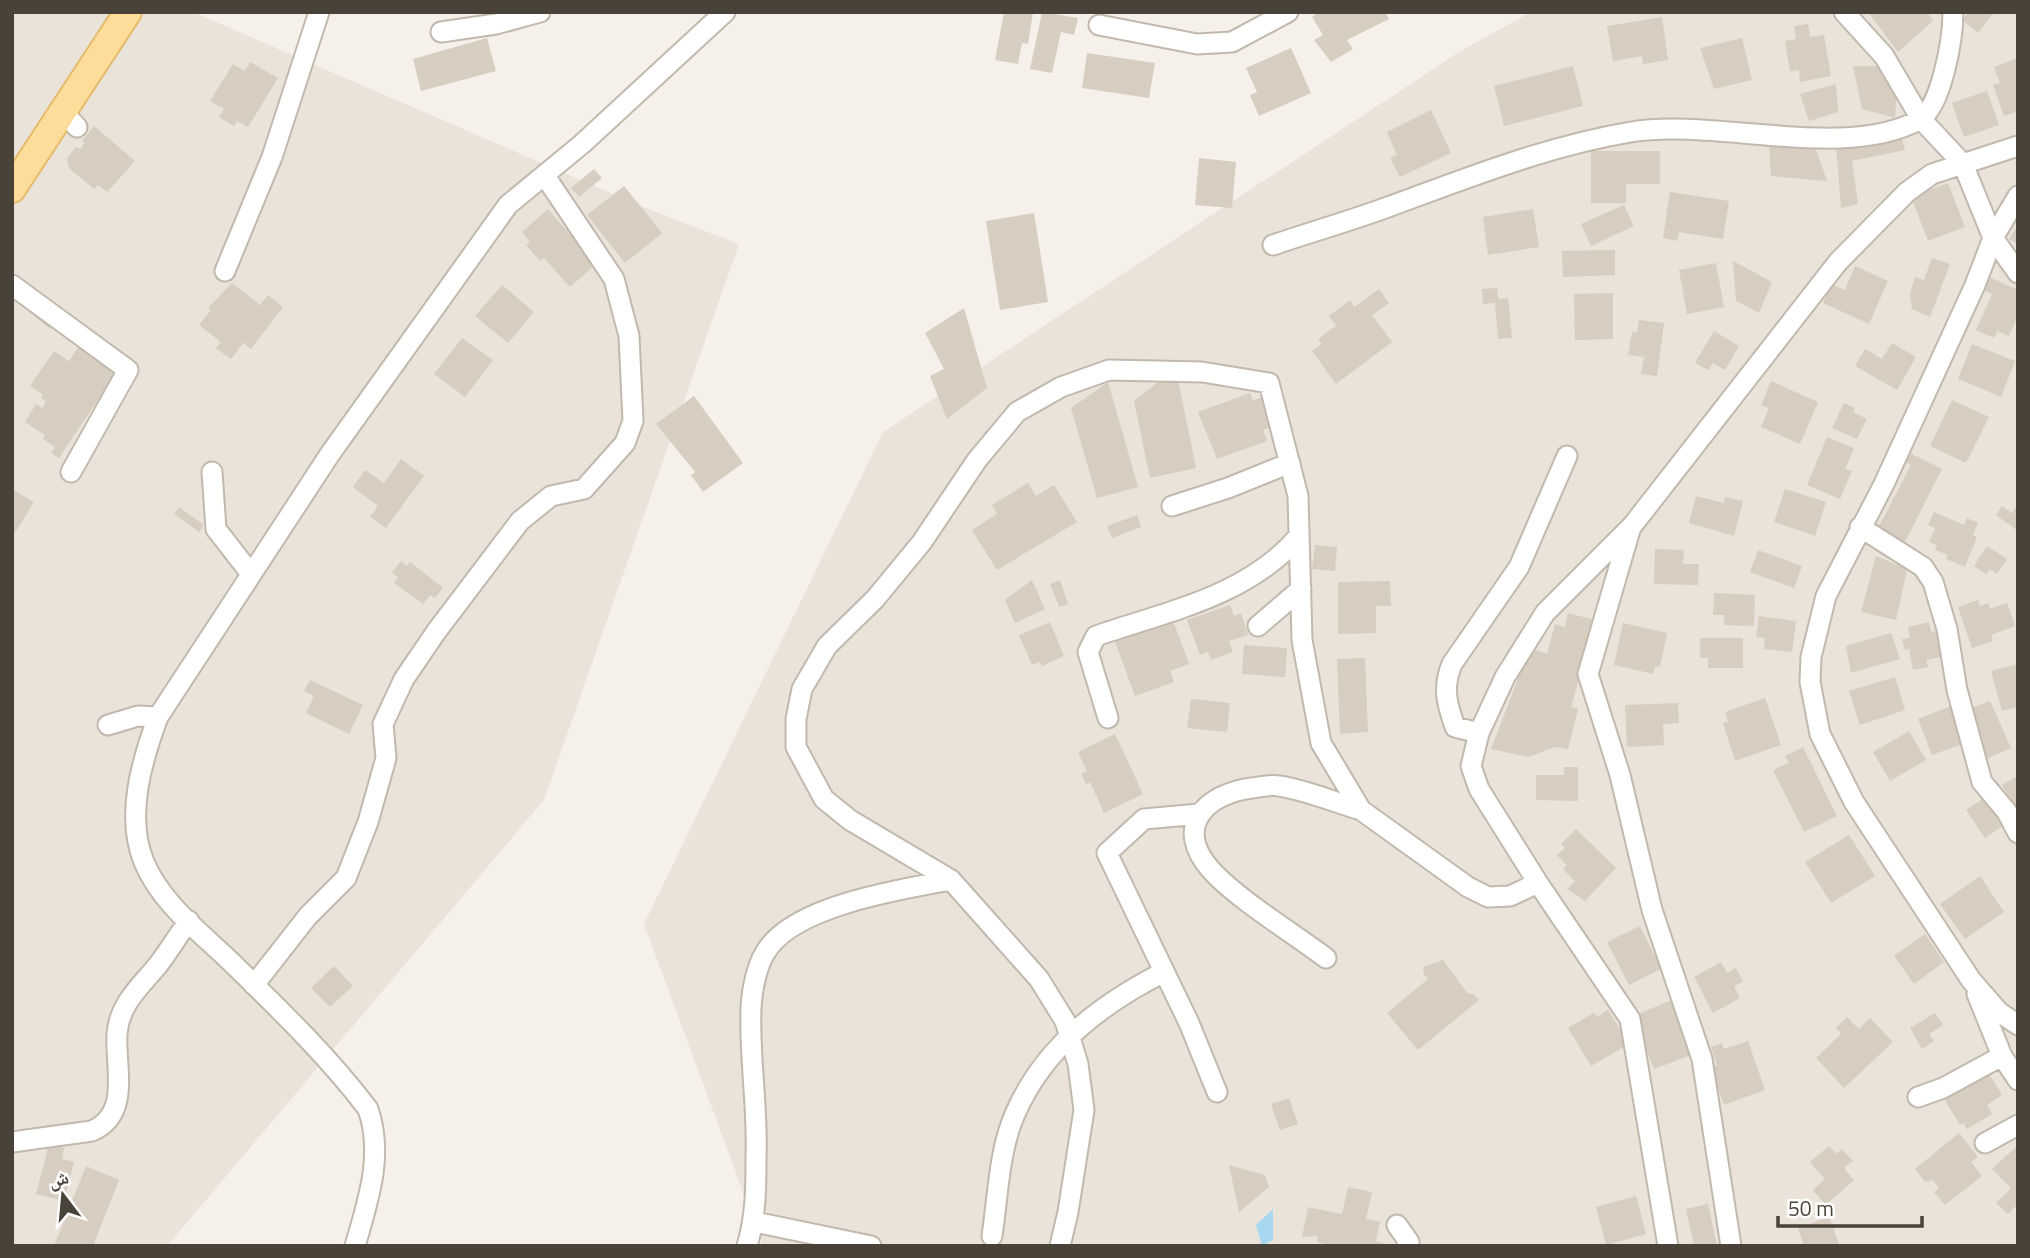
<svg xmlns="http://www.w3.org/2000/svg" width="2030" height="1258" font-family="'Titillium Web','Noto Naskh Arabic',sans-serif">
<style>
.residential{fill:#e9e3d9}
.water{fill:#a8d7f1}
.building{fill:#d7cdc0}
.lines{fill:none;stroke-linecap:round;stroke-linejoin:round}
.minor-casing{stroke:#c1b9ad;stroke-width:23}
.major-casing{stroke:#e5ba69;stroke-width:30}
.minor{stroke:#fff;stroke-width:19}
.major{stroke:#fedd9b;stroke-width:26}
</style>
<rect width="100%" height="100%" fill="#f5f1ea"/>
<!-- residential -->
<path class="residential" d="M 12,12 L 193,12 L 643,207 L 739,244 L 544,800 L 167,1246 L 12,1246 Z
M 1531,12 L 2018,12 L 2018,1246 L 763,1246 L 644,924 L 883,432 L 1459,52 Z"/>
<!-- water -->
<path class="water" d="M 1273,1209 L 1273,1240 L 1262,1246 L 1256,1225 Z"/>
<!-- building -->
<path class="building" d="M 1004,12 L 1033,12 L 1028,44 L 1022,43 L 1018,64 L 995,60 Z
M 1042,12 L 1078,18 L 1074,35 L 1061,32 L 1052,73 L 1030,69 Z
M 1319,12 L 1385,12 L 1389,19 L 1347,40 L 1353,49 L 1331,62 L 1314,40 L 1323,35 L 1312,17 Z
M 1868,12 L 1927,12 L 1933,21 L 1898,52 Z
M 1969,12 L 1994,12 L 1978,33 L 1962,20 Z
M 1662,17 L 1668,60 L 1643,64 L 1642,56 L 1613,61 L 1607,26 Z
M 1808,24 L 1810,37 L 1824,35 L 1831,76 L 1800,82 L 1799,70 L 1790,71 L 1785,41 L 1796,39 L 1794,26 Z
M 487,38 L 496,71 L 421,91 L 413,59 Z
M 1742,38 L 1752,80 L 1714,89 L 1700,48 Z
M 1291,48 L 1311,93 L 1259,116 L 1250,95 L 1257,92 L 1246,68 Z
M 1087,53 L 1155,63 L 1149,98 L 1082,88 Z
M 2018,58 L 2018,111 L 2004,116 L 1993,85 L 2000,83 L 1994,67 Z
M 250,62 L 278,78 L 248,127 L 237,121 L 234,126 L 219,117 L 224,109 L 210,101 L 233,64 L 245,71 Z
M 1573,66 L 1583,106 L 1504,126 L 1494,86 Z
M 1853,66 L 1880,66 L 1897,90 L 1895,118 L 1862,109 Z
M 1836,84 L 1838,112 L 1809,121 L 1800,94 Z
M 1987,91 L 1999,125 L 1964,137 L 1952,103 Z
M 1431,110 L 1451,153 L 1400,177 L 1390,158 L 1397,155 L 1387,132 Z
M 94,126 L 135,161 L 107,192 L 98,185 L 94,189 L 69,168 L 67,158 L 76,147 L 80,149 L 85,143 L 82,141 Z
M 1901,135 L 1905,150 L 1852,161 L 1858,204 L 1841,208 L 1836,144 Z
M 1769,143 L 1814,144 L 1827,181 L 1771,176 Z
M 1591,151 L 1660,151 L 1660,184 L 1626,184 L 1626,203 L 1591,203 Z
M 1199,158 L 1236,162 L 1232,208 L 1195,205 Z
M 594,169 L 602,178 L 579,197 L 571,188 Z
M 1948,183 L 1965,227 L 1928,241 L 1911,197 Z
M 624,186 L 662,233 L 625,263 L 587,215 Z
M 1670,192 L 1729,201 L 1723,239 L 1679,232 L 1677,241 L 1663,238 Z
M 1624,205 L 1634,226 L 1591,246 L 1581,224 Z
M 548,209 L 596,264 L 570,287 L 544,258 L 540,261 L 526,245 L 530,242 L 522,232 Z
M 1533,209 L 1539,247 L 1488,255 L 1483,217 Z
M 1034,213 L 1048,302 L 1000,310 L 986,221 Z
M 2018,225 L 2018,244 L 2009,239 Z
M 1615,250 L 1615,275 L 1563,277 L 1562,251 Z
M 1932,258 L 1950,264 L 1930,317 L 1912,309 L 1910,294 L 1915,277 L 1924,280 Z
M 1733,261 L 1772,282 L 1759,313 L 1736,301 Z
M 1716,263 L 1724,307 L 1687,314 L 1679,270 Z
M 1855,266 L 1888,281 L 1869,324 L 1823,303 L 1831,284 L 1845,290 Z
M 1987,276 L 2018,290 L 2018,315 L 2009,336 L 1997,331 L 1994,338 L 1976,330 L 1992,294 L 1981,289 Z
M 232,283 L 260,305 L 268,295 L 283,307 L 251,349 L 243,343 L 231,359 L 216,348 L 221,342 L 199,325 L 211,310 L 208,308 Z
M 502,285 L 534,312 L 508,343 L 475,316 Z
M 1497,288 L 1498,299 L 1508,298 L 1512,338 L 1498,339 L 1495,303 L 1483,304 L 1482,289 Z
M 1379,289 L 1389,303 L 1372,315 L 1392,342 L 1336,384 L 1312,351 L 1322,344 L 1318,339 L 1336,326 L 1329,316 L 1350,300 L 1354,307 Z
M 1613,293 L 1613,339 L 1575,340 L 1574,294 Z
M 34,303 L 56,321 L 50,329 L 28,311 Z
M 964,308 L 987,388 L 947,419 L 930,376 L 944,369 L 925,333 Z
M 1639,320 L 1664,323 L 1657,376 L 1641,374 L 1644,357 L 1628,355 L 1632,332 L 1637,333 Z
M 1714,331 L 1739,346 L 1725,370 L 1713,363 L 1708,370 L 1695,363 Z
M 462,338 L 493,360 L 465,397 L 434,374 Z
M 81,343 L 119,368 L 59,458 L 51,453 L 55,447 L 43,439 L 45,435 L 25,422 L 36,404 L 42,408 L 46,402 L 41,398 L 43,395 L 30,386 L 54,351 L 69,361 Z
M 1892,343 L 1916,357 L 1897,390 L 1855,366 L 1865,349 L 1882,359 Z
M 1972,344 L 2015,361 L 2001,397 L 1958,379 Z
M 1167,375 L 1177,375 L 1196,468 L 1150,478 L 1134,401 Z
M 1771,381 L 1818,402 L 1800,444 L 1761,427 L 1769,408 L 1761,405 Z
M 1108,382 L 1138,487 L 1097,498 L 1071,408 Z
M 1250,393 L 1253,401 L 1264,396 L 1275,425 L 1263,430 L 1267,441 L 1217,459 L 1198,412 Z
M 694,396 L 743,463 L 703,492 L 691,475 L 695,472 L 656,424 Z
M 1952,400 L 1989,417 L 1966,463 L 1930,446 Z
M 1844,403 L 1855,408 L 1853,412 L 1867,419 L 1857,439 L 1832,428 Z
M 1827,437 L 1854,448 L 1845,469 L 1852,471 L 1840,499 L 1807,485 Z
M 1906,451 L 1942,469 L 1905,542 L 1878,528 L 1911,465 L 1901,460 Z
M 401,459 L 424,476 L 386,528 L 370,517 L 378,506 L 353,487 L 365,470 L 384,483 Z
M 1028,483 L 1036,496 L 1054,485 L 1077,522 L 997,570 L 972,530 L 997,514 L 992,505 Z
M 12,489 L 34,502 L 12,538 Z
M 1785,489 L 1826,502 L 1815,536 L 1774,522 Z
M 1696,496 L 1724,503 L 1725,497 L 1743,501 L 1734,536 L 1689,523 Z
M 2018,504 L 2018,531 L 1996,515 L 2002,506 L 2012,513 Z
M 179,507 L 204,525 L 199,532 L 174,514 Z
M 1934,512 L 1964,525 L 1967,518 L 1978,523 L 1973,535 L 1977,537 L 1965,567 L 1946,559 L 1948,555 L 1935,550 L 1937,545 L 1929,542 L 1935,528 L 1928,525 Z
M 1137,515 L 1141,527 L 1112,538 L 1107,526 Z
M 1315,545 L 1337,547 L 1335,571 L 1312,569 Z
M 1987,546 L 2007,559 L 1997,574 L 1990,569 L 1986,574 L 1974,566 Z
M 1655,549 L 1684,550 L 1683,564 L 1699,564 L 1698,585 L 1654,584 Z
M 1758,550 L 1802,566 L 1794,588 L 1750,572 Z
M 1876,556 L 1907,569 L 1896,620 L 1861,612 Z
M 401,561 L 407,566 L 410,562 L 443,588 L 435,598 L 430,595 L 423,604 L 394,583 L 398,578 L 392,573 Z
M 1032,580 L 1045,609 L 1015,623 L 1005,600 Z
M 1060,580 L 1068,604 L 1059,607 L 1050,584 Z
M 1390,581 L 1391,606 L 1376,606 L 1376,633 L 1338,634 L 1338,582 Z
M 1714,593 L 1755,595 L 1754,626 L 1724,625 L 1724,615 L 1713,615 Z
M 1978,600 L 1980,606 L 1988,603 L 1990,609 L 2007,603 L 2015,626 L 1991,635 L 1993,641 L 1972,648 L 1958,607 Z
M 1230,605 L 1234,616 L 1241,613 L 1248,635 L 1229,641 L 1233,652 L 1211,660 L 1208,652 L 1200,655 L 1187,620 Z
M 1568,613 L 1595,620 L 1571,707 L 1578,709 L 1568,749 L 1555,747 L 1528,757 L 1491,749 L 1530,648 L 1547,654 L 1555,624 L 1565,627 Z
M 1759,616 L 1796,621 L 1792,652 L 1764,649 L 1765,638 L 1756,637 Z
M 1172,618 L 1189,664 L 1170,671 L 1174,682 L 1135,696 L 1114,639 Z
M 1050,622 L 1064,656 L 1042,666 L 1040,662 L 1032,665 L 1019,635 Z
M 1929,622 L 1931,632 L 1940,630 L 1945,656 L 1926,660 L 1928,667 L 1913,670 L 1909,649 L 1905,650 L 1902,639 L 1910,638 L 1908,627 Z
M 1623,623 L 1667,633 L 1660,667 L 1655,666 L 1653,674 L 1614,665 Z
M 1891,633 L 1900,659 L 1851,673 L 1846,646 Z
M 1700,638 L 1743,638 L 1743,668 L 1708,668 L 1708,658 L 1700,658 Z
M 1244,645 L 1287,648 L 1285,677 L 1242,674 Z
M 1365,658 L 1368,732 L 1340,734 L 1337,659 Z
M 2018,664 L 2018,707 L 2002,711 L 1991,671 Z
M 1895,677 L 1905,710 L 1860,725 L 1849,691 Z
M 310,680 L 363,705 L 349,734 L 306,713 L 314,696 L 304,691 Z
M 1765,698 L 1781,745 L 1735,761 L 1723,723 L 1728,721 L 1725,712 Z
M 1191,699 L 1230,703 L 1227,732 L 1187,728 Z
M 1990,701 L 2011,748 L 1986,759 L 1979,744 L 1984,742 L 1969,709 Z
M 1678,703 L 1679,723 L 1663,724 L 1664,745 L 1627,747 L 1625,705 Z
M 1951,706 L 1965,743 L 1932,755 L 1918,719 Z
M 1909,731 L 1926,760 L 1890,781 L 1873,752 Z
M 1115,734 L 1143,794 L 1104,813 L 1090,782 L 1086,784 L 1081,774 L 1087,771 L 1078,752 Z
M 1803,747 L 1837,816 L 1804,832 L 1773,770 L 1789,763 L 1785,756 Z
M 1564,767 L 1578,767 L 1578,801 L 1536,800 L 1536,775 L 1564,775 Z
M 2018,776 L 2018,813 L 2002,785 Z
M 1984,798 L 2003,826 L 1985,838 L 1966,810 Z
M 1576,829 L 1616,868 L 1585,901 L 1567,889 L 1575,881 L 1563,869 L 1567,865 L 1557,855 L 1565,848 L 1561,844 Z
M 1849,835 L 1875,876 L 1831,903 L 1805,862 Z
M 1980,876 L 2004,912 L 1965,939 L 1940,904 Z
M 1640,926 L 1661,969 L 1629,985 L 1607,942 Z
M 1925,934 L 1944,962 L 1914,984 L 1894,956 Z
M 1443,960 L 1468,994 L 1474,994 L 1479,1000 L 1418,1050 L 1387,1013 L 1428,979 L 1424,975 L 1423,967 Z
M 1721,962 L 1727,973 L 1736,968 L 1743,982 L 1734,986 L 1740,998 L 1713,1013 L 1694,977 Z
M 334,966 L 353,986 L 330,1007 L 311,988 Z
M 1672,1000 L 1694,1054 L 1654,1069 L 1633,1016 Z
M 1608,1010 L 1629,1044 L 1591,1066 L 1568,1028 L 1594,1013 L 1597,1017 Z
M 1935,1013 L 1943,1025 L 1929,1034 L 1934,1041 L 1922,1049 L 1910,1028 Z
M 1847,1017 L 1859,1029 L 1870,1018 L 1893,1042 L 1844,1088 L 1816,1058 L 1841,1034 L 1836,1028 Z
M 1748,1041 L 1765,1090 L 1724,1105 L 1711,1067 L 1717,1065 L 1711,1047 L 1722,1043 L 1724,1049 Z
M 1988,1072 L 2002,1095 L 1987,1105 L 1992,1114 L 1967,1129 L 1963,1123 L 1960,1125 L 1944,1099 Z
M 1289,1098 L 1298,1124 L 1280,1130 L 1271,1104 Z
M 1959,1133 L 1978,1157 L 1971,1162 L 1982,1176 L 1945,1205 L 1934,1192 L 1939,1188 L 1933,1180 L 1925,1182 L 1915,1169 Z
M 49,1144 L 64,1148 L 62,1159 L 74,1162 L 64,1201 L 36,1194 Z
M 2018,1145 L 2018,1204 L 2008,1214 L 1996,1203 L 2011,1188 L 1992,1169 Z
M 1829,1146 L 1837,1154 L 1842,1149 L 1853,1161 L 1844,1168 L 1854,1180 L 1826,1205 L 1813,1190 L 1825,1179 L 1810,1162 Z
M 1229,1165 L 1265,1175 L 1269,1187 L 1239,1212 Z
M 86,1166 L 119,1180 L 93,1246 L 54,1246 Z
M 1348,1187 L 1372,1192 L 1366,1219 L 1380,1222 L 1376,1241 L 1392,1246 L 1335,1246 L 1317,1242 L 1318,1236 L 1302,1237 L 1308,1207 L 1342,1214 Z
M 1636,1196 L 1646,1234 L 1606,1245 L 1596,1207 Z
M 1708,1204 L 1717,1246 L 1694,1246 L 1686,1209 Z
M 1829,1217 L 1840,1246 L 1804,1246 L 1798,1228 Z"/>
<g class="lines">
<!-- minor casing -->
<g class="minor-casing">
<path id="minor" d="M 1844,12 L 1884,56 L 1921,119 L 1963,164 L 1993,238 L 2018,273
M 1099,25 L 1197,44 L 1232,42 L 1288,12
M 441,32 L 496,24 L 540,12
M 62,111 L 77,127
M 2018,196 L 1993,238 L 1975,285 L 1884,484 L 1826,596 L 1811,657 L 1810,682 L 1820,734 L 1854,802 L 1971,980 L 1999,1012 L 2018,1025
M 1273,245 C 1311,232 1350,221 1388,207 C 1467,178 1547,146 1631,132 C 1716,118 1843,161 1919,120 C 1942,107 1953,37 1953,12
M 225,271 L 272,157 L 319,12
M 12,285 L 128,370 L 71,472
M 212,472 L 216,529 L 251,574
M 1172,506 L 1228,488 L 1290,463
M 1860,527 L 1923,567 L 1933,582 L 1947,629 L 1957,690 L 1982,782 L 2007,812 L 2018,833
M 1630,530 L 1588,674 L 1620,775 L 1652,910 L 1702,1059 L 1731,1246
M 1258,626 L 1301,589
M 1108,718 L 1088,652 L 1096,636 C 1168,611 1248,596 1299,536
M 108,725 L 138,716 L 158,717
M 1479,733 L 1455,727 C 1447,704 1442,688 1452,664 L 1519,567 L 1567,456
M 1199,814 L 1144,819 L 1107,853 L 1189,1023 L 1217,1092
M 1326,958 C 1293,933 1237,899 1211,870 C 1173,827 1205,794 1252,788 C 1261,787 1271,784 1279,786 C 1306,790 1334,802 1361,810
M 254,985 L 308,916 L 346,878 L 368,822 L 386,758 L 383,724 L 404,679 L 436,632 L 520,521 L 551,496 L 584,489 L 625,443 L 633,421 L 629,336 L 614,279 L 545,176
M 1977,994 L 2002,1056 L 2018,1080
M 1918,1097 L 1943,1088 L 2002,1056
M 12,1142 L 92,1131 C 131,1114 115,1068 117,1034 C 119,1004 140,987 158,965 C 169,951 178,935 189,921
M 1985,1143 L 2018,1125
M 755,1222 L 871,1246
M 1397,1225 L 1409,1242 L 1407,1246
M 992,1236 C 998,1196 999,1150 1015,1114 C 1044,1047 1101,1004 1164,972
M 355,1246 C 368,1201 384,1155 368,1109 C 328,1056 278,1008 230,961 C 199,931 161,903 144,862 C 125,816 142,760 158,717 L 330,454 L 508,205 L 582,144 L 725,12
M 747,1246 C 756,1216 756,1187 756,1156 C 758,1107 749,1057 751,1008 C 752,989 757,962 769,947 C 800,905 902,889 951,880
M 1060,1246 L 1068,1212 L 1084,1110 L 1078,1064 L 1065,1021 L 1039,979 L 951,880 L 850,820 L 824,799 L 796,747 L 796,719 L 802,689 L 827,646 L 875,599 L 922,542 L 977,460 L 1017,412 L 1061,387 L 1109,370 L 1202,372 L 1269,383 L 1298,496 L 1302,640 L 1321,743 L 1361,810 L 1468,887 L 1488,897 L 1510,896 L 1538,883
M 1668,1246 L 1630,1019 L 1538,883 L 1479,789 L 1471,766 L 1479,733 L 1505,677 L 1545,613 L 1632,526 L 1838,262 L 1907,192 L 1932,174 L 2018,146"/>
</g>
<!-- major casing -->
<g class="major-casing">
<path id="major" d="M 12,189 L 128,12"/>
</g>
<!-- minor -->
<use href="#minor" class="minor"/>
<!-- major -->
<use href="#major" class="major"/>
</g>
<!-- border -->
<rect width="2030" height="1258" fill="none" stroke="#494238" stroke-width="28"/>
<!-- north arrow -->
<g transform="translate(63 1195) rotate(344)" stroke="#ffffff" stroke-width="5" paint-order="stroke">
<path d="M0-5L12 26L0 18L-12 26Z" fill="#494238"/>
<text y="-10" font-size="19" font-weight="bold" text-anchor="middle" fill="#494238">ش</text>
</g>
<!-- scale -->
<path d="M1778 1216v10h144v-10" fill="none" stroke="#494238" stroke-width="3.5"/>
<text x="1788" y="1216" font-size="21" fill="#494238" stroke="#ffffff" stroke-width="5" paint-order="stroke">50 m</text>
</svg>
